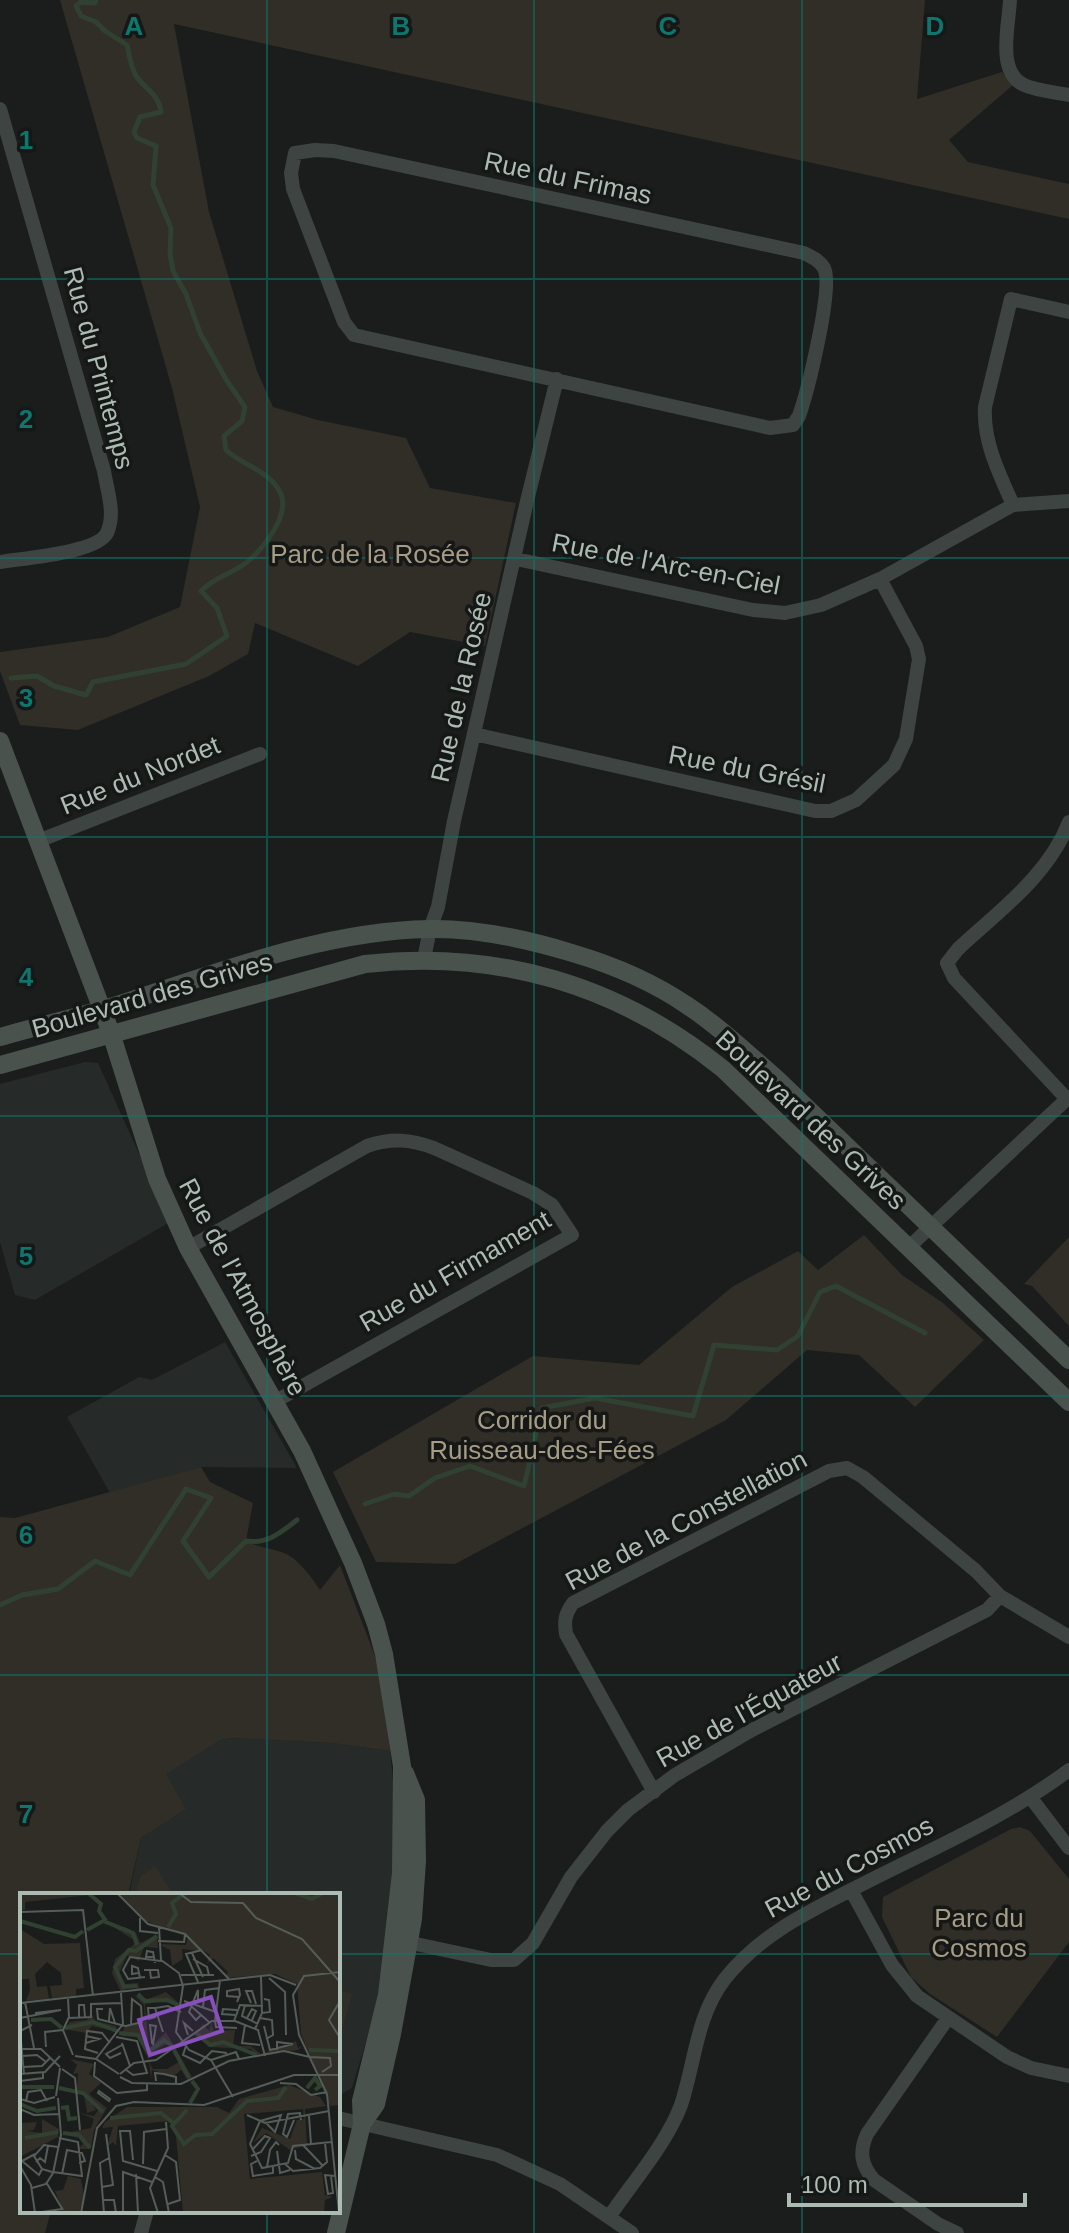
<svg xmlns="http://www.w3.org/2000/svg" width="1069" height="2233" font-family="Arial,sans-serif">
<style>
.built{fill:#262a29}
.green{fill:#302e26}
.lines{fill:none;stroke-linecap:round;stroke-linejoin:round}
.stream{stroke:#304132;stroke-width:5}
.street{stroke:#3d4441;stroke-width:14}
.secondary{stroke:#49524d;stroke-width:18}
.grid{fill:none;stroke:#0f766e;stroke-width:2;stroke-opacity:0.55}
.labels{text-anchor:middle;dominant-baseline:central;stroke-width:7;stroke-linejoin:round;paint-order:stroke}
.street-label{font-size:26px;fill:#adbcb2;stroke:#151817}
.park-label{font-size:26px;fill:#a79d84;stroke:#151817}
.inset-river{fill:none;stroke:#304132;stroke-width:4}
.inset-road{fill:none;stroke:#555d58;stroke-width:2}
.view{fill:#8850bc;fill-opacity:0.15;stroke:#8850bc;stroke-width:4}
.inset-edge{fill:none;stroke:#adbcb2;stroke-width:4}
.grid-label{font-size:26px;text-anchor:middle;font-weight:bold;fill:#0f766e;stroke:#151817;stroke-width:7;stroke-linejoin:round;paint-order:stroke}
</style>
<rect width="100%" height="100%" fill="#1a1d1c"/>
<!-- built -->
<path class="built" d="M 85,1062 L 98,1063 L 170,1222 L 35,1300 L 15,1295 L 0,1242 L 0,1084 Z
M 225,1342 L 297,1468 L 201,1467 L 110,1493 L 67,1417 L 139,1377 L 152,1380 Z
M 231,1738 L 332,1743 L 390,1751 L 398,1831 L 385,1979 L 352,2088 L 338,2096 L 338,1895 L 129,1895 L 141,1838 L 185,1809 L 165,1774 L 221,1740 Z"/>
<!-- green -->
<path class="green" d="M 60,0 L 925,0 L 917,99 L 1002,72 L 1013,85 L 949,140 L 968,162 L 1069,184 L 1069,219 L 174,24 L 209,212 L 257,371 L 273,407 L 318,420 L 406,438 L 430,488 L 516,503 L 485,646 L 410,632 L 358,666 L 255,623 L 248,654 L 209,676 L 78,730 L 20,725 L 0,671 L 0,652 L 108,637 L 180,607 L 200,507 L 172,388 Z
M 864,1235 L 902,1275 L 943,1303 L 984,1340 L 915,1407 L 859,1355 L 807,1350 L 726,1420 L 455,1564 L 376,1562 L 333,1472 L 533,1356 L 639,1365 L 732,1287 L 798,1251 L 818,1270 Z
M 1069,1237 L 1069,1326 L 1032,1286 L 1024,1284 Z
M 201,1467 L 210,1482 L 253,1503 L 246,1541 C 259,1548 271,1548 284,1553 C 297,1557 313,1579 320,1590 L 340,1565 L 375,1656 L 383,1691 L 390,1751 L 332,1743 L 231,1738 L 221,1740 L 166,1774 L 186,1809 L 141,1838 L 128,1895 L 22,1895 L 22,2211 L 51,2211 L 45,2233 L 0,2233 L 0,1517 L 15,1518 Z
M 1020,1827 L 1030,1831 L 1069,1879 L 1069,1942 L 997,2037 L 930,1994 L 911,1977 L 882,1917 L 883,1897 L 1011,1829 Z
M 155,1866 L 174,1895 L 135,1895 L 140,1877 Z
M 338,1990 L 352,1994 L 338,2045 Z"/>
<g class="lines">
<!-- stream -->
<path class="stream" d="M 11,678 L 37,676 L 54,686 L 86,695 L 93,682 L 186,664 L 227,636 L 217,608 L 201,591 C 214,578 228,575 243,565 C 261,553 292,514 280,492 C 270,471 242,465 226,450 L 224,436 L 242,421 L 245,407 L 227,381 L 200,333 L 186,294 L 173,271 L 170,254 L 171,228 L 153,185 L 156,146 L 137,138 L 134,132 L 140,117 L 161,112 C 159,94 145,89 136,76 C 131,67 129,55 127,45 L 105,31 L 96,22 L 81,16 L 76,6 L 81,2 L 95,3 L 96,0
M 365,1504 L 394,1494 L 409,1496 L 435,1478 L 470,1466 L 524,1486 L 542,1408 L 595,1398 L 693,1416 L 714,1345 L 777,1350 L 798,1336 L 820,1292 L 836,1286 L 925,1333
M 0,1605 L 22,1595 L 58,1589 L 95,1561 L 130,1575 L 186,1489 L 211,1498 L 183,1541 L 209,1577 L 246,1541 C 268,1544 280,1533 297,1520"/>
<!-- street -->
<path class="street" d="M 1010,0 C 1009,25 996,72 1024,85 C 1037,91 1055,92 1069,95
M 0,109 L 104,471 C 107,490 116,514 107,533 C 97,553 23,558 0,562
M 315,150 L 334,151 L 804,253 C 812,257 819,260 824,268 C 834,287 807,393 799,416 L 793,425 L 770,428 L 354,335 L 344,322 L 293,189 L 291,173 L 295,153 Z
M 1013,505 C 999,473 983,442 985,407 L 1011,299 L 1069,312
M 516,559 L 753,610 L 785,613 L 821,605 L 880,579 L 1013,505 L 1069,501
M 474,734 L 815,811 L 831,811 L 856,800 L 894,765 L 906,739 L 919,659 L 916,646 L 880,579
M 38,841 L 260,754
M 424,959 L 430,929 L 438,907 L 454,821 L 527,501 L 557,379
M 1067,1099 L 954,978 L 947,963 L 958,949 C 999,911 1049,875 1069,822
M 909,1247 L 1069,1097
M 188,1248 L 367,1146 C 391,1138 410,1139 434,1148 L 533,1193 L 552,1205 L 572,1235 L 274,1402
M 654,1792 L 566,1634 C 564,1621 565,1614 573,1603 L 829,1471 L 847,1468 L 863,1477 L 976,1571 L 1000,1596 L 1069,1637
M 1031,1798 L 1069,1848
M 851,1890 L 892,1965 L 917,1996 L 1007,2057 L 1031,2068 L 1069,2076
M 402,1941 L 491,1960 L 514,1960 L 533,1943 L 571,1877 L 607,1831 L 628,1810 L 675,1775 L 752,1730 L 987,1610 L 1000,1596
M 948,2018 L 867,2134 C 859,2152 861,2165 874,2180 L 938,2224 L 957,2233
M 338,2118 L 497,2155 L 560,2184 L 632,2233
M 609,2217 C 632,2183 667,2143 681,2105 C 695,2063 696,2017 724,1980 C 759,1935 808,1912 857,1887 C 929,1850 1005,1818 1069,1770
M 141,2233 L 147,2211"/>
<!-- secondary -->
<path class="secondary" d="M 0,741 L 111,1033 L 157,1179 L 188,1248 L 302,1451 L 353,1563 L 376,1624 L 384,1654 L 402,1766 L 401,1873 L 387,1995 L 361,2101 L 362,2124 L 336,2233
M 0,1037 C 41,1025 83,1016 123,1003 C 222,971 324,931 429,929 C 477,928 526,939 572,953 C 613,965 653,982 688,1006 C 720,1027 748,1054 777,1079 L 1069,1360
M 0,1065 L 365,964 C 498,949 619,985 723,1069 L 1069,1402
M 362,2124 L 376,2104 L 392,2034 L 413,1919 L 417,1861 L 416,1800 L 405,1773"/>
</g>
<!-- grid -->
<path class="grid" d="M 267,0 L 267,1895M 534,0 L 534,2233M 802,0 L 802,2233M 0,279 L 1069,279M 0,558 L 1069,558M 0,837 L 1069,837M 0,1116 L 1069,1116M 0,1396 L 1069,1396M 0,1675 L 1069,1675M 0,1954 L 22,1954M 338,1954 L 1069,1954M 267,2211 L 267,2233"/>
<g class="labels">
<!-- street labels -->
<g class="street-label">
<text transform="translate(568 178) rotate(12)">Rue du Frimas</text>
<text transform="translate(99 368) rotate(75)">Rue du Printemps</text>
<text transform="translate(666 564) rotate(11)">Rue de l'Arc-en-Ciel</text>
<text transform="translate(461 687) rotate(-77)">Rue de la Rosée</text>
<text transform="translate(747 769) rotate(11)">Rue du Grésil</text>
<text transform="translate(140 775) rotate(-22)">Rue du Nordet</text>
<text transform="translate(152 995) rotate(-16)">Boulevard des Grives</text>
<text transform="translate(811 1120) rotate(43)">Boulevard des Grives</text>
<text transform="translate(455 1271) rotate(-30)">Rue du Firmament</text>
<text transform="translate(243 1287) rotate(62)">Rue de l'Atmosphère</text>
<text transform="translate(686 1520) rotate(-28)">Rue de la Constellation</text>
<text transform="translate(749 1710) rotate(-29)">Rue de l'Équateur</text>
<text transform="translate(849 1867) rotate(-28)">Rue du Cosmos</text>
</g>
<!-- park labels -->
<g class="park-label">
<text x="370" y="554">Parc de la Rosée</text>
<text x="542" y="1420">Corridor du<tspan x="542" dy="30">Ruisseau-des-Fées</tspan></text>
<text x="979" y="1918">Parc du<tspan x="979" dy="30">Cosmos</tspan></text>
</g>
</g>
<!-- overview -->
<g transform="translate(20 1893)">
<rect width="320" height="320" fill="#1a1d1c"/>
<path d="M 0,0 L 68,0 L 70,2 L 5,9 L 5,17 L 0,17 ZM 99,0 L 320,0 L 320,212 L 310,213 L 281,141 L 277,91 L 255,81 L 205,85 L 208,79 L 193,65 L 187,71 L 190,62 L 178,54 L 181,58 L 162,56 L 163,66 L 152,73 L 150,57 L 138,51 L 166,52 L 168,44 L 126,28 ZM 105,34 L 116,40 L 120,50 L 137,42 L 138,55 L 124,54 L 119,68 L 107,62 L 99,80 L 105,91 L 118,90 L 120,97 L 110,93 L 101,99 L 92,80 L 95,66 L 117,49 L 95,35 ZM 0,36 L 24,51 L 60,50 L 64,95 L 56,96 L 56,103 L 32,105 L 30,93 L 42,92 L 41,80 L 27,69 L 15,81 L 17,94 L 27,93 L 29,106 L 6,108 L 10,97 L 9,86 L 0,86 ZM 146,99 L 162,113 L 145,108 L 125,111 L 129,155 L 146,139 L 172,184 L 168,187 L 161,177 L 154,183 L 132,177 L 131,186 L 129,169 L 133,176 L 147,176 L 159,169 L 148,150 L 130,160 L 129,167 L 117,144 L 101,143 L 105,133 L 125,129 L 124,112 L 114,102 L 128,106 ZM 71,119 L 75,128 L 96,133 L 98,139 L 72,133 L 66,140 L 44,136 L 50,129 L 67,127 ZM 191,130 L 194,138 L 215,137 L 213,153 L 231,153 L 241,161 L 276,148 L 278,155 L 284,152 L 278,157 L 235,162 L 231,156 L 189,154 L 176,140 L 183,131 L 189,138 ZM 50,166 L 74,171 L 69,181 L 81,190 L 69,201 L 87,215 L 74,237 L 71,256 L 58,256 L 63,251 L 59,245 L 41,241 L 71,235 L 74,226 L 60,220 L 74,223 L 79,216 L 69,207 L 76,217 L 67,220 L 64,202 L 57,196 L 58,180 L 53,181 L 57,172 ZM 269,192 L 300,204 L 306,213 L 285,216 L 287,252 L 270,257 L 246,240 L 233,250 L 242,235 L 270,246 L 277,227 L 284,226 L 283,216 L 224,221 L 230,286 L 302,279 L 305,302 L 313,304 L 305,307 L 304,320 L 163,320 L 156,244 L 150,228 L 98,233 L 96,253 L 93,249 L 87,254 L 93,234 L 82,235 L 85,229 L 107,214 L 197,214 L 209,220 L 219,206 ZM 22,226 L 39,236 L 38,244 L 0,264 L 0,230 L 17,229 L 14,237 L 7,238 L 22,240 ZM 48,283 L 61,286 L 64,304 L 59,320 L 44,320 L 35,298 L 43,297 Z" fill="#302e26"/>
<path class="inset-river" d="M 68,0 L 81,11 L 79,18 L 86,28M 275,0 L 292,6 L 303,0M 0,28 L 55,44 L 63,38M 148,34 L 156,21 L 152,10 L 165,0M 67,37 L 83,28 L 113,40 L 117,52M 117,93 L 104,94 L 95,74 L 109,57 L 116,58 L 137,43M 118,101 L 125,108 L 147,107 L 158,112M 11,127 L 31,126 L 42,135M 45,135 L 73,129 L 97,138M 99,140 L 118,142 L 128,159 L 144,147 L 152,153M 176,140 L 190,152 L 203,149 L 237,162M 154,157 L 169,185M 289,157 L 320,158M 0,194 L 34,194M 39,195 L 63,200 L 83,219M 287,195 L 295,185 L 300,193 L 295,197M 170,210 L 178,196 L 172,188M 0,211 L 17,218 L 36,215M 41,215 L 47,214 L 49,226 L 57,225M 167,217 L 152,233 L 164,251 L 175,242 L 192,241 L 227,208 L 258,205 L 266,194M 90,225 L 141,220 L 153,230M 43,240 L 59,242 L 70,255M 5,245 L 38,239"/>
<path class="inset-road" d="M 97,0 L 128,31 L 165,41 L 210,87M 159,0 L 171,9 L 223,10 L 236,25 L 282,46 L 320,89M 0,19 L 63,17 L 73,103M 120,25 L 120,38 L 138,40M 139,34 L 141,67 L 159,80 L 163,93 L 156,139 L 169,157 L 191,167 L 213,204M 138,48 L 164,49 L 165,42M 172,60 L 183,84M 134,64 L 126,64 L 127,58 L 132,59 L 133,59 L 134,64 L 135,70M 173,66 L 187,74 L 189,82M 124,77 L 138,77 L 139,84 L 131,85 L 130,78M 118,80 L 112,81 L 112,73 L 118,75 L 120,85M 161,82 L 194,82M 125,84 L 108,86 L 103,77 L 110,64 L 141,68M 249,85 L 265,99 L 266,142M 178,89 L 166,61 L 182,57M 48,105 L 49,124 L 43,137 L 53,162M 164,108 L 196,119M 320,108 L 309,127 L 320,145M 5,109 L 14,155M 217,109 L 220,102 L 219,96 L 207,98 L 207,103 L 219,104M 0,110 L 250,82 L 276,92M 178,110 L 178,97 L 169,119 L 176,127 L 181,122M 231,110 L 226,98 L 232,98 L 236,111M 225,112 L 222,123 L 238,131M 171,113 L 189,129M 183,114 L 185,97 L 200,95M 135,115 L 128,115 L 129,126 L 136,124M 83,116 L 77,116 L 78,126 L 105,133 L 106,133 L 122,129 L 121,113 L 112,106 L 111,132M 15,120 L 41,117M 242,120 L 250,119 L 249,107 L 244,106M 215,122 L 202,121 L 203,116 L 217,117M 0,125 L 41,117M 49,125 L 71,124 L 71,111 L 102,110M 59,125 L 59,112 L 64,112 L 65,124M 227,125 L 232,116 L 236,118 L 232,127M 240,125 L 252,127 L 253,142 L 246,146M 89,128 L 90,115 L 95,130M 195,128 L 200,87M 195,128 L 196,134 L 217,135M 214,128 L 220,112 L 243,113M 130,132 L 136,133 L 133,151 L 132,150 ZM 225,132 L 222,150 L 240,152M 244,133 L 250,157 L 273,151M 235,136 L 242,120 L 241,84M 143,139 L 135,115 L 148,113 L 161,119M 168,142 L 164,130 L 173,138M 96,144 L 117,148 L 127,180 L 113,182 L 105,176M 66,150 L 79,146 L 66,143M 102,150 L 110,173M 166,153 L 163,162 L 180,170 L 192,158 L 207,160M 26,154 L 25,139 L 43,137M 1,156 L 21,156 L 40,174M 257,157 L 257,149 L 273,151M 78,160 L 65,156 L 67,138 L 82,140 L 90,150M 101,160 L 90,165 L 86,161 L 102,152M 2,163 L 17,162 L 26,169M 55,163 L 76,166 L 99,181M 290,164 L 310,165 L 311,173 L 302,179M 76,166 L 103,131 L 101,100M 191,167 L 216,159 L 219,166M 75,169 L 74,183 L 97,200 L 127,197 L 127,190M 3,174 L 22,173 L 30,165M 42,176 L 55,185 L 60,237M 0,181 L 25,179 L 40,163M 4,181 L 0,138 L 12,132M 100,181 L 114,170 L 136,167 L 192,128 L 215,128 L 238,137 L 245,163M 100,184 L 112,190 L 161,191 L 209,168 L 264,158 L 290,164M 0,188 L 23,185 L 23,179M 136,188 L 135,180 L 144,181 L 156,184 L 156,191M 260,190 L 276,191 L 291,202 L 307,199M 79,198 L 90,206 L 89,208 L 78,200 ZM 36,203 L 40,175M 0,206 L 14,210 L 35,204M 6,208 L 8,199 L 21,197 L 27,208M 0,216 L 14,222 L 39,221M 227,222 L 245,230 L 309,218M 289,223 L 291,251M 274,227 L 267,244 L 263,241 L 268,221 L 280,220 L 281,227M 240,228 L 230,251 L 242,275 L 268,270 L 273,253 L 311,249M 240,228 L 261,222 L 255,239 L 245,229M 283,252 L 303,273M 275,257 L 276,266 L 295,276M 257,258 L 260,280 L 270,277M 15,261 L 2,268 L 19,282 L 22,276M 145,262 L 156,269 L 160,307 L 148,311M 231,263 L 241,259 L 250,245 L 245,243 L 233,256M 113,267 L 110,238 L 100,238 L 103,268 L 137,278M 237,268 L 231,271 L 233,283 L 253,280 L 253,274M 16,269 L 20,265 L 25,269 L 28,253M 123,271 L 124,239 L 146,236M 265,271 L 273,278 L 300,275 L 307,269 L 305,250M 0,273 L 11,292 L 15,320M 247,274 L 250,257 L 256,249 L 259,252M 32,279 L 22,276 L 14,263 L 24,252 L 38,254M 33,279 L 62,283 L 58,249 L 39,245M 42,281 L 47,257 L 62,260 L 65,268 L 59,270M 116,281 L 118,320M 311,283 L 313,300 L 308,301 L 305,282 L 315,283M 135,284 L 143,289 L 149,320M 26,289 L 43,317M 82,294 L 93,292 L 86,241M 12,295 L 26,291 L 33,280 L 41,242 L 38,205M 83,307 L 94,307 L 96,320M 15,320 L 42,316M 61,320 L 77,235 L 96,213 L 114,209 L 184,212 L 274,182 L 320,182M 84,320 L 80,270 L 89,265M 103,320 L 103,279 L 132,289M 138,320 L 130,295 L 148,255 L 146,229M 319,320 L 307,201 L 279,142 L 273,102 L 284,83 L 320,79"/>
<path class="view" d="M 191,104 L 202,138 L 130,162 L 119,127 Z"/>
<rect width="320" height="320" class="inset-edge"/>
</g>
<g class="grid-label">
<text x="134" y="35">A</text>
<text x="401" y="35">B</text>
<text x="668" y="35">C</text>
<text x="935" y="35">D</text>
<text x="26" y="149">1</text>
<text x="26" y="428">2</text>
<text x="26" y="707">3</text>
<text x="26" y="986">4</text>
<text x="26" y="1265">5</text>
<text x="26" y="1544">6</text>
<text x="26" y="1823">7</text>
</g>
<!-- scale -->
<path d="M789 2193v12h236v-12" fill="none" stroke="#adbcb2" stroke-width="4"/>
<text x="801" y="2193" font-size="24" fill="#adbcb2" stroke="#151817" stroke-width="6" paint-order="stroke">100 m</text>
</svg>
